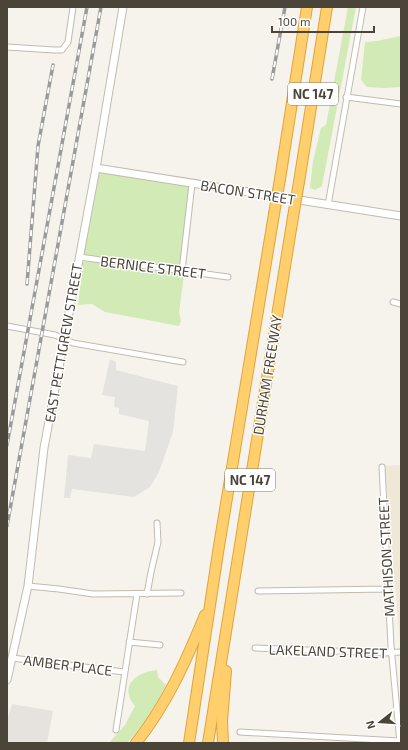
<svg xmlns="http://www.w3.org/2000/svg" width="408" height="750" font-family="'Exo 2',sans-serif">
<style>
.industrial{fill:#e6e2dd}
.education{fill:#efe8d6}
.green{fill:#d2eab5}
.parking{fill:#e5e3e0}
.lines{fill:none;stroke-linecap:round;stroke-linejoin:round}
.minor-casing{stroke:#c2bbae;stroke-width:7}
.tertiary-casing{stroke:#c2bbae;stroke-width:9}
.motorway-casing{stroke:#e0a43c;stroke-width:12}
.minor{stroke:#fff;stroke-width:5}
.tertiary{stroke:#fff;stroke-width:7}
.motorway{stroke:#ffcf6e;stroke-width:10}
.rail-casing{stroke:#9a9a9a;stroke-width:3.5}
.rail{stroke:#fff;stroke-width:2;stroke-dasharray:6;stroke-linecap:butt}
.motorway-bridge-casing{stroke:#e0a43c;stroke-width:12;stroke-linecap:butt}
.motorway-bridge{stroke:#ffcf6e;stroke-width:10}
.labels{text-anchor:middle;dominant-baseline:central;stroke-width:3;stroke-linejoin:round;paint-order:stroke}
.shield{fill:#fff;stroke:#817c74;stroke-width:1}
.shield-label{font-size:13px;font-weight:bold;fill:#4b4439}
.street-label{font-size:14px;fill:#4b4439;stroke:#fff}
</style>
<rect width="100%" height="100%" fill="#f6f3ec"/>
<!-- industrial -->
<path class="industrial" d="M 12,704 L 53,711 L 47,743 L 7,743 L 7,721 Z"/>
<!-- education -->
<path class="education" d="M 401,465 L 401,644 L 400,644 L 385,466 Z"/>
<!-- green -->
<path class="green" d="M 348,7 L 356,7 L 322,186 L 315,190 L 310,188 L 313,161 L 321,128 L 326,125 Z
M 401,36 L 401,87 L 384,88 L 367,87 L 361,80 L 365,42 L 377,41 Z
M 97,170 L 189,185 L 180,269 L 81,255 Z
M 83,262 L 98,262 L 184,275 L 179,312 L 181,321 L 179,326 L 105,312 L 92,304 L 78,305 Z
M 157,670 L 158,677 L 166,685 L 152,713 L 127,743 L 109,743 L 125,725 L 135,706 C 123,693 128,679 144,673 C 148,671 153,671 157,670 Z"/>
<!-- parking -->
<path class="parking" d="M 110,359 L 116,362 L 116,370 L 178,386 L 173,432 L 159,472 L 150,487 L 134,497 L 72,489 L 70,498 L 64,498 L 68,455 L 91,458 L 94,444 L 145,451 L 149,421 L 119,414 L 119,408 L 114,407 L 115,397 L 102,395 Z"/>
<g class="lines">
<!-- minor casing -->
<g class="minor-casing">
<path id="minor" d="M 7,47 L 54,50 L 62,50 L 68,42 L 73,7
M 346,97 L 401,104
M 328,205 L 363,7
M 79,257 L 228,277
M 182,271 L 192,184
M 393,302 L 401,304
M 7,326 L 55,335 L 73,343 L 183,362
M 382,467 L 391,646 L 400,743
M 28,586 L 59,589 L 93,594 L 181,593
M 258,591 L 388,589
M 147,594 L 151,572 L 158,542 L 157,523
M 129,642 L 160,645
M 255,648 L 384,653 L 401,652
M 12,658 L 124,672
M 116,730 L 137,594
M 240,732 L 399,741"/>
</g>
<!-- tertiary casing -->
<g class="tertiary-casing">
<path id="tertiary" d="M 96,168 L 401,216
M 7,680 L 28,586 L 44,448 L 96,168 L 123,7"/>
</g>
<!-- motorway casing -->
<g class="motorway-casing">
<path id="motorway" d="M 280,179 L 307,7
M 299,182 L 327,7
M 136,743 C 167,704 186,661 205,615
M 189,743 L 219,546 L 274,214
M 208,743 L 293,217
M 223,743 L 222,721 L 226,671"/>
</g>
<!-- minor -->
<use href="#minor" class="minor"/>
<!-- tertiary -->
<use href="#tertiary" class="tertiary"/>
<!-- motorway -->
<use href="#motorway" class="motorway"/>
<!-- rail casing -->
<g class="rail-casing">
<path id="rail" d="M 272,79 L 285,7
M 27,284 L 38,146 L 53,65
M 7,445 L 87,7
M 7,526 L 101,7"/>
</g>
<!-- rail -->
<use href="#rail" class="rail"/>
<!-- motorway-bridge casing -->
<g class="motorway-bridge-casing">
<path id="motorway-bridge" d="M 274,214 L 280,179
M 293,217 L 299,182"/>
</g>
<!-- motorway-bridge -->
<use href="#motorway-bridge" class="motorway-bridge"/>
</g>
<g class="labels">
<!-- shield labels -->
<g class="shield">
<rect x="288" y="83" width="50" height="22" rx="3"/>
<rect x="225" y="469" width="50" height="22" rx="3"/>
</g>
<g class="shield-label">
<text x="313" y="94">NC 147</text>
<text x="250" y="480">NC 147</text>
</g>
<!-- street labels -->
<g class="street-label">
<text transform="translate(248 192) rotate(9)">BACON STREET</text>
<text transform="translate(153 267) rotate(7)">BERNICE STREET</text>
<text transform="translate(63 343) rotate(-80)">EAST PETTIGREW STREET</text>
<text transform="translate(267 375) rotate(-81)">DURHAM FREEWAY</text>
<text transform="translate(386 557) rotate(-93)">MATHISON STREET</text>
<text transform="translate(328 651) rotate(2)">LAKELAND STREET</text>
<text transform="translate(68 665) rotate(7)">AMBER PLACE</text>
</g>
</g>
<!-- border -->
<rect width="408" height="750" fill="none" stroke="#4b4439" stroke-width="16"/>
<!-- north arrow -->
<g transform="translate(380 722) rotate(253)" stroke="#ffffff" stroke-width="3" paint-order="stroke">
<path d="M0-3L7 15L0 10L-7 15Z" fill="#4b4439"/>
<text y="-6" font-size="11" font-weight="bold" text-anchor="middle" fill="#4b4439">N</text>
</g>
<!-- scale -->
<path d="M272 26v6h102v-6" fill="none" stroke="#4b4439" stroke-width="2"/>
<text x="278" y="26" font-size="12" fill="#4b4439" stroke="#ffffff" stroke-width="3" paint-order="stroke">100 m</text>
</svg>
